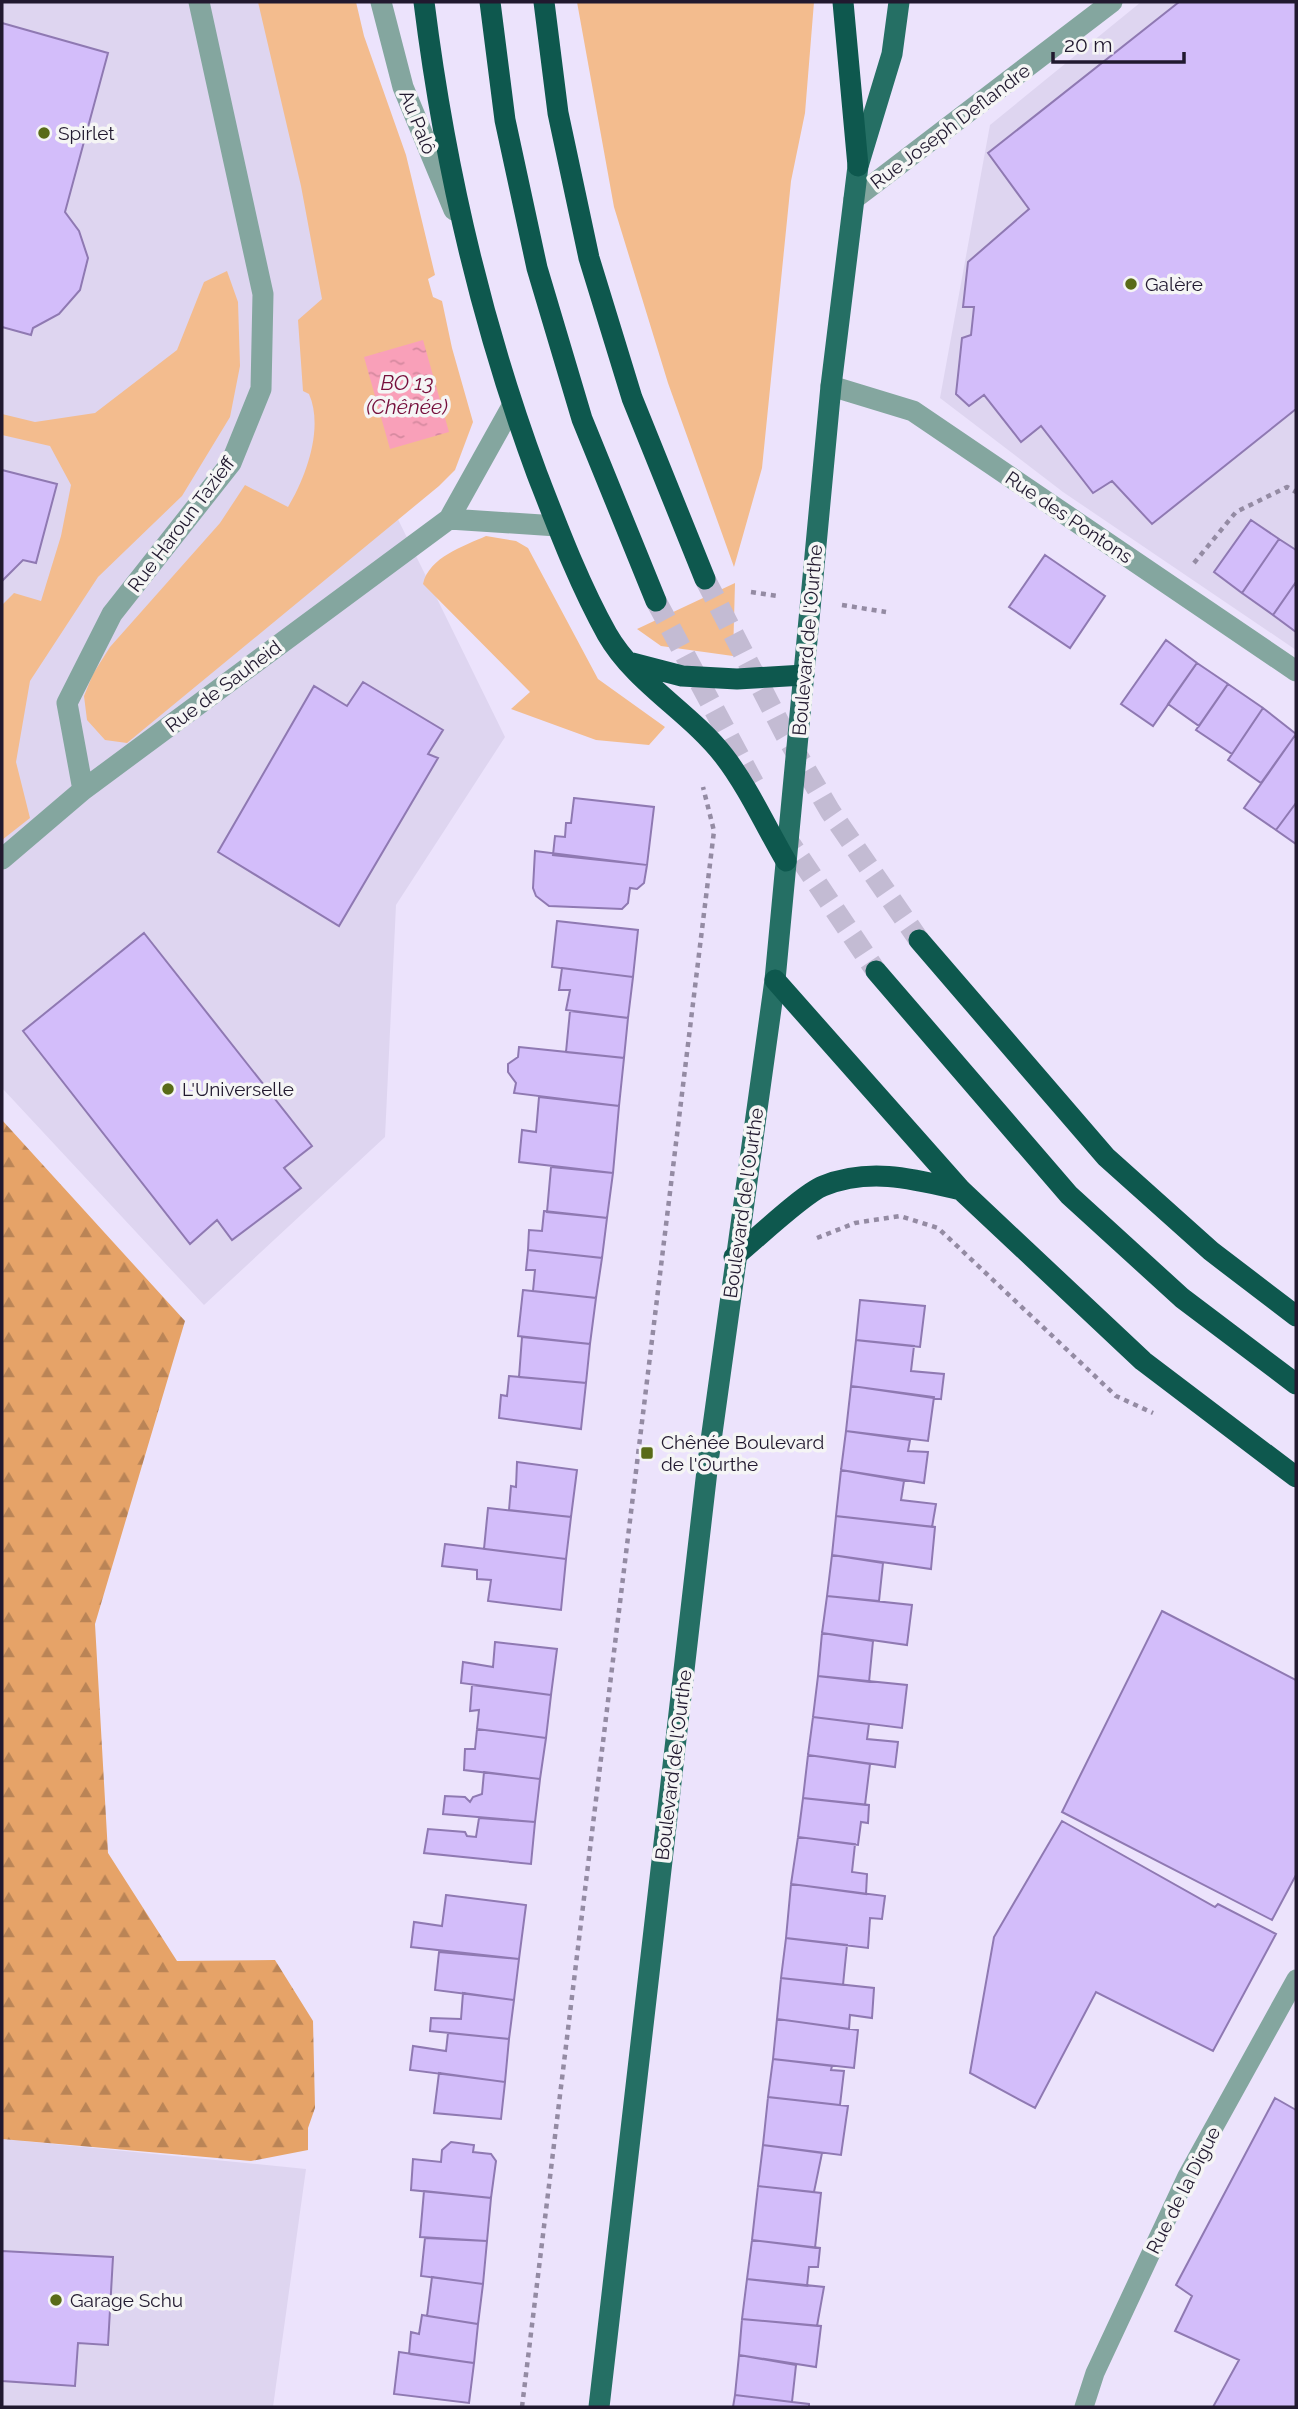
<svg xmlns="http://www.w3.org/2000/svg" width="1298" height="2409" font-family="Raleway,sans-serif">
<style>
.built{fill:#ded5f0}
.grass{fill:#f3bc8e}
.forest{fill:url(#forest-firs)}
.water{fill:url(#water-ripples)}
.building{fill:#d3bdfa;stroke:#8f79b2;stroke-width:2}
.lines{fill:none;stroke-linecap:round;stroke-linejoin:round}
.highway-tunnel{stroke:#c3bbd3;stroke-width:21;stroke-dasharray:21 10;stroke-linecap:butt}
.path{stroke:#948ba3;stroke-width:4.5;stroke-dasharray:5 5;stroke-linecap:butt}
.lane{stroke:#84a69f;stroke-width:19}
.street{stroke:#84a69f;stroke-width:21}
.primary{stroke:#256f64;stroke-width:21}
.highway{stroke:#0e584e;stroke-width:21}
.poi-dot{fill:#596b18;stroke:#f5f5f5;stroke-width:2.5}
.labels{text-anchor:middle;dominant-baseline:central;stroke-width:7;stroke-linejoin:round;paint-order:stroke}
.street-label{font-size:19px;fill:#21192f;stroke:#f5f5f5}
.poi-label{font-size:19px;fill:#21192f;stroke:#f5f5f5;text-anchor:start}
.water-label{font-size:21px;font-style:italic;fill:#760f3c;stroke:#f5f5f5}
</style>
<defs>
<pattern id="forest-firs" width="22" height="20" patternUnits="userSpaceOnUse" patternTransform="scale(1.75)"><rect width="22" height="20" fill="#e6a368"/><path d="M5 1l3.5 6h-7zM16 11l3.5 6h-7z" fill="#ba8456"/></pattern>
<pattern id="water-ripples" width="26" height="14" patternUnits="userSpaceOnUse" patternTransform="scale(1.75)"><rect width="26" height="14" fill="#f9a0b9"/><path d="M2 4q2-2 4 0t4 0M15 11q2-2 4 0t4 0" fill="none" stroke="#d5899f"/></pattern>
</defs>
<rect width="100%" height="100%" fill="#ece3fc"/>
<!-- built -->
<path class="built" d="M 2,2 L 313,2 L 360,442 L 505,737 L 396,905 L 385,1137 L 204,1305 L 2,1088 Z
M 1141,2 L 1296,2 L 1296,650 L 1063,492 L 940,398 L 990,125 Z
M 2,1928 L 23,2141 L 306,2169 L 273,2407 L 2,2407 Z"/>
<!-- grass -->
<path class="grass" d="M 258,2 L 356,2 L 364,36 L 406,155 L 435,275 L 428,279 L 433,297 L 442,301 L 452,348 L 473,422 L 455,470 L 439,486 L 127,743 L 105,740 L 87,720 L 84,696 L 93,674 L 110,647 L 220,523 L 245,485 L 288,507 C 306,477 324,428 309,394 L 303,391 L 298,320 L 322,299 L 301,186 Z
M 577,2 L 814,2 L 805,113 L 791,181 L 762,468 L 734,567 L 668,383 L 614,207 Z
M 227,271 L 238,302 L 240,366 L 230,417 L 182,496 L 98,577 L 30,681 L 16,762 L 30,818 L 2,840 L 2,605 L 14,593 L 41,601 L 61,536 L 71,485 L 50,446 L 2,435 L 2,414 L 35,422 L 95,413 L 177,350 L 204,282 Z
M 486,536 L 516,541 L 528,548 L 598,679 L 665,727 L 649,745 L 596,740 L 511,709 L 530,692 L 423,584 C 429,557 464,546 486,536 Z
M 735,583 L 733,656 L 661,646 L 637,629 Z"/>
<!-- forest -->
<path class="forest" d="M 2,1120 L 185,1321 L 95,1624 L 108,1853 L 177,1961 L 275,1960 L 313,2021 L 315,2108 L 308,2128 L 308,2150 L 251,2161 L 2,2139 Z"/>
<!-- water -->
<path class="water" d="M 423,340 L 449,432 L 390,449 L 364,357 Z"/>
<!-- building -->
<path class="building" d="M 1179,2 L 1296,2 L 1296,409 L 1152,524 L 1112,481 L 1093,493 L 1041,426 L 1021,442 L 984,395 L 969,406 L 956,394 L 962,338 L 971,335 L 974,307 L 963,307 L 968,262 L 1029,209 L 988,153 Z
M 2,23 L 108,53 L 65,212 L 79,231 L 88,258 L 80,290 L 59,314 L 33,328 L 31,335 L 2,327 Z
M 2,470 L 57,484 L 36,563 L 23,560 L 2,581 Z
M 1251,520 L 1279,539 L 1242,593 L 1214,572 Z
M 1279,539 L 1296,550 L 1296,582 L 1273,615 L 1242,593 Z
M 1045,555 L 1105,596 L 1070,648 L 1009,607 Z
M 1296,582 L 1296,632 L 1273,615 Z
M 1166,640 L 1197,663 L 1153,726 L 1121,704 Z
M 1197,663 L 1228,684 L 1199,726 L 1168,704 Z
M 363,682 L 443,730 L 428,754 L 438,758 L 339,926 L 218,852 L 314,686 L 347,706 Z
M 1228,684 L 1263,708 L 1232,754 L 1196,730 Z
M 1263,708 L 1296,734 L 1261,783 L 1228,760 Z
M 1296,734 L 1296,803 L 1276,830 L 1244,808 Z
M 574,798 L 654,807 L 647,865 L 553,855 L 555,836 L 565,837 L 566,823 L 571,823 Z
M 1296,803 L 1296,844 L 1276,830 Z
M 535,851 L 647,865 L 644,883 L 637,889 L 630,888 L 628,903 L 622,909 L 549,906 L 536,896 L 533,888 Z
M 557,921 L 638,930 L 633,977 L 552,967 Z
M 144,933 L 312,1146 L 284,1168 L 301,1188 L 232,1240 L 217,1220 L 190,1244 L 23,1031 Z
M 562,968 L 633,977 L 628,1018 L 566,1010 L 570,990 L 559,990 Z
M 570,1011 L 628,1018 L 624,1058 L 566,1052 Z
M 519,1047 L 624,1058 L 619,1106 L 514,1093 L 516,1083 L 508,1072 L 508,1064 L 518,1057 Z
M 539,1097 L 619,1106 L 613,1173 L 519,1162 L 522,1130 L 536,1132 Z
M 551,1167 L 613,1173 L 607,1218 L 547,1212 Z
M 544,1211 L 607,1218 L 602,1258 L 528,1250 L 529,1230 L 542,1231 Z
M 528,1250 L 602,1258 L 596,1298 L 533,1291 L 535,1270 L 526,1270 Z
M 523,1290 L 596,1298 L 590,1344 L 518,1336 Z
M 860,1300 L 925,1306 L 920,1347 L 856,1340 Z
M 522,1337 L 590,1344 L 586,1383 L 519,1377 Z
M 856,1340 L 914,1346 L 911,1371 L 944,1374 L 941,1399 L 851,1386 Z
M 509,1376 L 586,1383 L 581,1429 L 499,1418 L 501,1395 L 507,1396 Z
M 851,1386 L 934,1397 L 928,1441 L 846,1431 Z
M 846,1431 L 910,1440 L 908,1451 L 928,1452 L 924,1483 L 841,1470 Z
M 517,1462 L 577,1470 L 571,1517 L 509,1510 L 511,1486 L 516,1487 Z
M 841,1470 L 904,1481 L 901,1500 L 936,1504 L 932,1527 L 836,1516 Z
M 488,1508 L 571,1517 L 566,1559 L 484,1549 Z
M 836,1516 L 935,1527 L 931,1569 L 832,1555 Z
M 445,1544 L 566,1559 L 561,1610 L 488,1601 L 491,1580 L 477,1579 L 477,1570 L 442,1566 Z
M 832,1555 L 883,1563 L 879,1601 L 827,1596 Z
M 827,1596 L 912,1605 L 907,1645 L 822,1633 Z
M 1162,1611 L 1296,1680 L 1296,1875 L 1272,1920 L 1062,1812 Z
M 822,1633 L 873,1641 L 869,1682 L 818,1676 Z
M 495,1642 L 557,1649 L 551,1695 L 461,1683 L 463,1662 L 493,1667 Z
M 818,1676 L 907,1685 L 902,1728 L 813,1717 Z
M 472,1685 L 551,1695 L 546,1738 L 477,1729 L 479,1710 L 470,1711 Z
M 813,1717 L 869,1724 L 867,1739 L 898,1742 L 895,1767 L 808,1755 Z
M 477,1729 L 546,1738 L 540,1779 L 464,1770 L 465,1749 L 475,1749 Z
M 808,1755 L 870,1764 L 865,1805 L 803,1798 Z
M 484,1772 L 540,1779 L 535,1822 L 443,1814 L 445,1796 L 465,1797 L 470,1802 L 473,1797 L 482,1794 Z
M 803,1798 L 869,1805 L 868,1823 L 861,1822 L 858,1845 L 798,1837 Z
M 479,1818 L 535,1822 L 531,1864 L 424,1853 L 428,1829 L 465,1832 L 467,1836 L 476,1837 Z
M 1062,1821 L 1215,1907 L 1218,1904 L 1276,1934 L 1213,2051 L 1096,1992 L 1035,2108 L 970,2073 L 994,1937 Z
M 798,1837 L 855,1844 L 852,1872 L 867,1874 L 866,1894 L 791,1884 Z
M 791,1884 L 885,1896 L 882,1919 L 870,1918 L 868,1948 L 786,1938 Z
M 446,1895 L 526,1905 L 519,1959 L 411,1947 L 414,1922 L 442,1926 Z
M 786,1938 L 847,1945 L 843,1985 L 781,1978 Z
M 439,1952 L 519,1959 L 514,2000 L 435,1990 Z
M 781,1978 L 874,1988 L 872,2018 L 850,2015 L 849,2029 L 777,2019 Z
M 463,1993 L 514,2000 L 509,2039 L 430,2031 L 431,2018 L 461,2019 Z
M 777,2019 L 858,2030 L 854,2068 L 773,2059 Z
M 448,2033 L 509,2039 L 505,2082 L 410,2070 L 413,2046 L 446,2051 Z
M 773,2059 L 832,2066 L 831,2070 L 844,2071 L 840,2105 L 768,2097 Z
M 439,2073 L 505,2082 L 501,2119 L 434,2113 Z
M 768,2097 L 848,2106 L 841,2155 L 763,2145 Z
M 1275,2098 L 1296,2110 L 1296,2407 L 1213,2407 L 1239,2360 L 1175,2331 L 1192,2296 L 1176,2285 Z
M 451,2142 L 474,2145 L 473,2152 L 491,2154 L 496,2161 L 491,2198 L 411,2190 L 413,2159 L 441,2162 L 442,2150 Z
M 763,2145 L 822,2153 L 814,2192 L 758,2186 Z
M 758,2186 L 821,2193 L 815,2248 L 752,2240 Z
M 424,2191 L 491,2198 L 487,2241 L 420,2237 Z
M 425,2238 L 487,2241 L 483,2284 L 421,2276 Z
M 752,2240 L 820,2248 L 818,2267 L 809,2267 L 807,2286 L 747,2279 Z
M 2,2251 L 113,2257 L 108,2345 L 78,2343 L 75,2386 L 2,2381 Z
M 432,2277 L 483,2284 L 478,2324 L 427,2316 Z
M 747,2279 L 824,2287 L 817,2326 L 742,2319 Z
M 422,2315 L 478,2324 L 474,2363 L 409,2354 L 411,2332 L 419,2334 Z
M 742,2319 L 821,2326 L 816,2367 L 739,2355 Z
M 399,2352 L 474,2363 L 469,2403 L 394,2394 Z
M 739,2355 L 796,2365 L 792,2402 L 735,2395 Z
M 735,2395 L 792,2402 L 809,2404 L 809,2407 L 733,2407 Z"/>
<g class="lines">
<!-- highway-tunnel -->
<path class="highway-tunnel" d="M 705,579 L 785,734 L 830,811 L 919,940
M 656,601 L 754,784
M 783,833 L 876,971"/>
<!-- path -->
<path class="path" d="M 1194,563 L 1236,512 L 1287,487 L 1296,492
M 751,592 L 778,596
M 842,605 L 886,612
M 817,1238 L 855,1223 L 900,1216 L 938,1228 L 1116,1396 L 1153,1413
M 522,2407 L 714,831 L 703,787"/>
<!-- lane -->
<path class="lane" d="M 1084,2407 L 1095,2373 L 1187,2176 L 1296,1979"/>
<!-- street -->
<path class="street" d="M 381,2 L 403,87 L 454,210
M 854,199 L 1112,2
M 831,386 L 913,411 L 1296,671
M 449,519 L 557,526
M 83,790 L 67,703 L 112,614 L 231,463 L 261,389 L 263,294 L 199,2
M 2,859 L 83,790 L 449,519 L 512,406"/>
<!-- primary -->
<path class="primary" d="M 599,2407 L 708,1462 L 775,980 L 831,386 L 858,166 L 892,54 L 899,2"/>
<!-- highway -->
<path class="highway" d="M 424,2 C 444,162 481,323 537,474 C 558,528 579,584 607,634 C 635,683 690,712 724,756 C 748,787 766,827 786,861
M 490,2 L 505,120 L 537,268 L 582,419 L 656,601
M 544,2 L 558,113 L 589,258 L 632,398 L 705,579
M 843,2 L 858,166
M 632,663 L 682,676 L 737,679 L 804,675
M 919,940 L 1106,1157 L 1211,1251 L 1296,1316
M 876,971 L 1069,1195 L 1182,1298 L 1296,1384
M 775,980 L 961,1190 L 1143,1361 L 1296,1477
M 734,1257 C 754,1241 803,1194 823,1186 C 870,1167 914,1179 961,1190"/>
</g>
<!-- markers -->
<g class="poi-dot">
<circle cx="44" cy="133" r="7"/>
<circle cx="1131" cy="284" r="7"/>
<circle cx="168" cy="1089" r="7"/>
<rect x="640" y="1446" width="14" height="14" rx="3.5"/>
<circle cx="56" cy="2300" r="7"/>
</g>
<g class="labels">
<!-- street labels -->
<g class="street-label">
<text transform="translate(418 122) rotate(68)">Au Palô</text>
<text transform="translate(950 126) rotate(-37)">Rue Joseph Deflandre</text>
<text transform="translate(1069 517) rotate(34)">Rue des Pontons</text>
<text transform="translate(181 524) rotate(-53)">Rue Haroun Tazieff</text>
<text transform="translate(807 640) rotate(-85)">Boulevard de l'Ourthe</text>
<text transform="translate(223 686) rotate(-37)">Rue de Sauheid</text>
<text transform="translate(743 1203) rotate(-82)">Boulevard de l'Ourthe</text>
<text transform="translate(673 1765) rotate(-83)">Boulevard de l'Ourthe</text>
<text transform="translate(1183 2190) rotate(-63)">Rue de la Digue</text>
</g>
<!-- poi labels -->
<g class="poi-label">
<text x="58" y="133">Spirlet</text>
<text x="1145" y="284">Galère</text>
<text x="182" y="1089">L'Universelle</text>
<text x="661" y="1442">Chênée Boulevard<tspan x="661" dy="22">de l'Ourthe</tspan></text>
<text x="70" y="2300">Garage Schu</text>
</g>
<!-- water labels -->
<g class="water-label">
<text x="407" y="382">BO 13<tspan x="407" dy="24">(Chênée)</tspan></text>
</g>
</g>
<!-- border -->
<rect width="1298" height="2409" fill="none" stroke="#21192f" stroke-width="7"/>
<!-- scale -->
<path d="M1053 52v10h131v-10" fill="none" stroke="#21192f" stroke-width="3.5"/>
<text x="1064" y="52" font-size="21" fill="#21192f" stroke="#f5f5f5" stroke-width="5" paint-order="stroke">20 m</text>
</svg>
